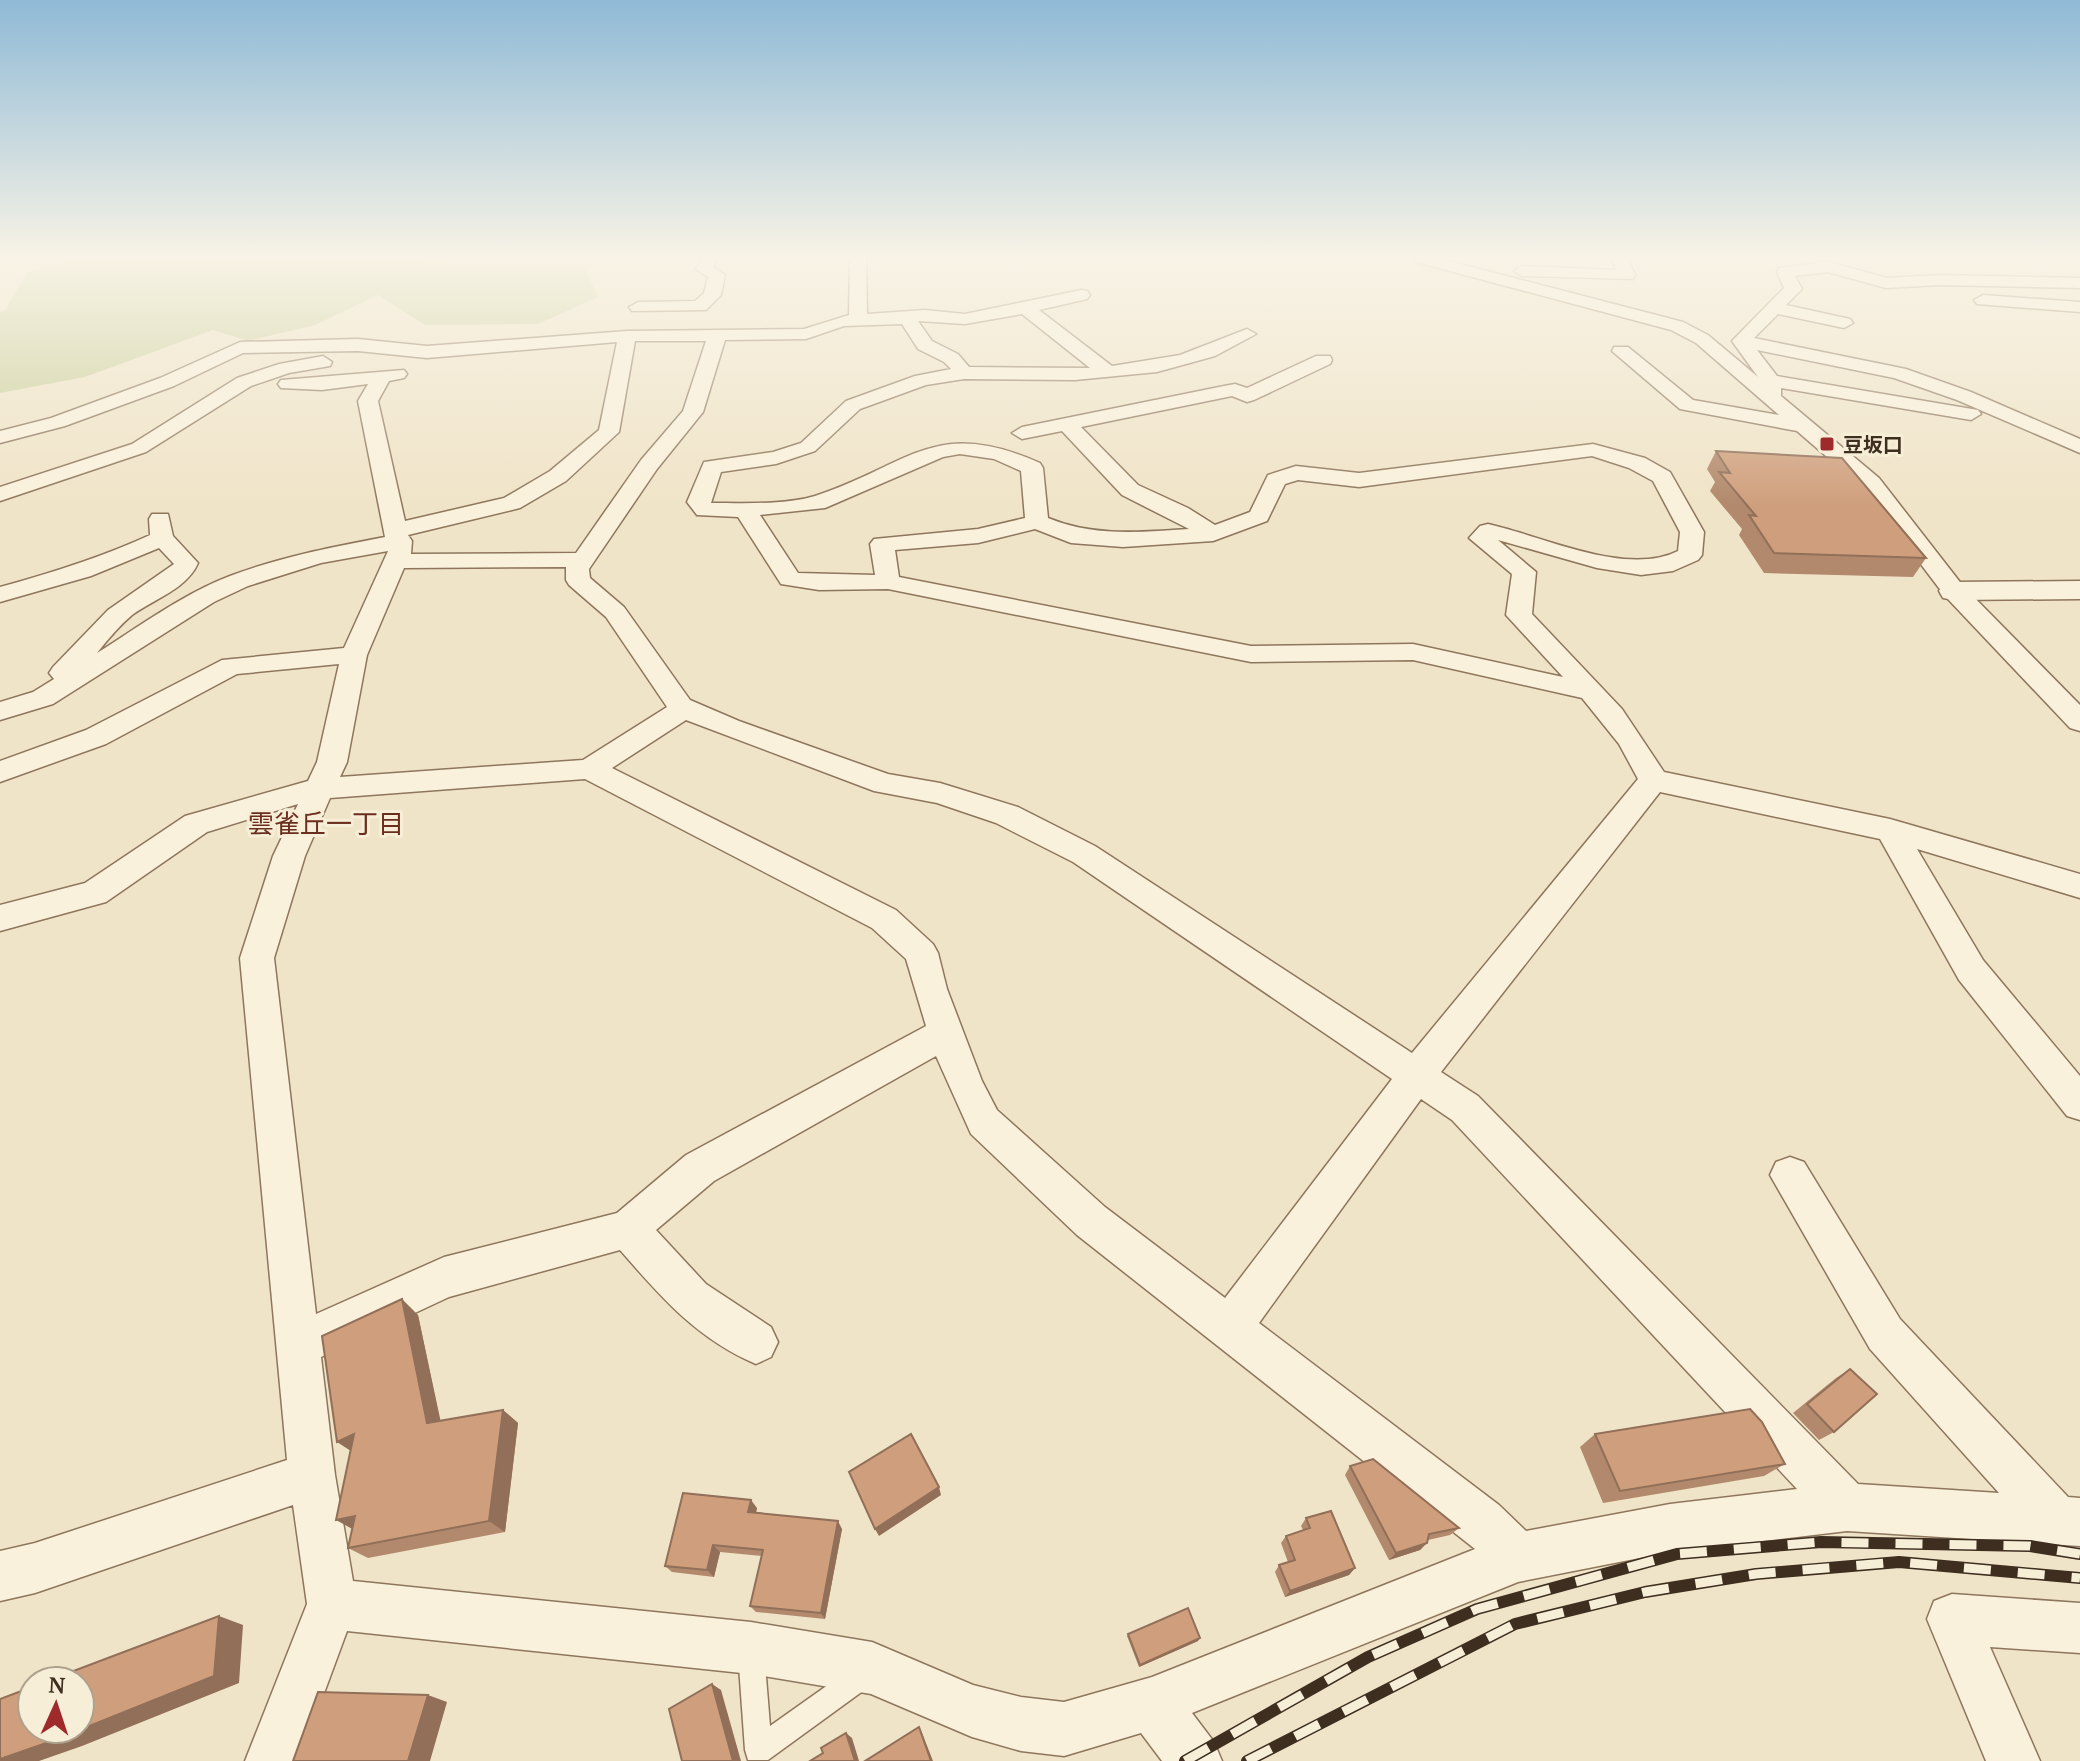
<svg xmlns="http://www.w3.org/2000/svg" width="2080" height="1761" font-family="'PT Serif','Noto Sans JP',serif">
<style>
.green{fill:#c9cf9b}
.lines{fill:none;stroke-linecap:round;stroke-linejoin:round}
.service-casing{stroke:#8d765c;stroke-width:3}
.minor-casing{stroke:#8d765c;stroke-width:3}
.tertiary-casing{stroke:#8d765c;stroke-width:3}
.service{fill:#faf1dc;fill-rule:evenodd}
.minor{fill:#faf1dc;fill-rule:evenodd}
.tertiary{fill:#faf1dc;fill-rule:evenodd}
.rail-casing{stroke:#3d2e20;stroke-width:12}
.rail{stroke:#f7eed8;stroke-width:9;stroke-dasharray:27;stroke-linecap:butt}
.wall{fill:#b2896c}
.shaded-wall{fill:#916f58}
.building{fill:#cf9f7d;stroke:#916f58;stroke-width:2}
.poi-dot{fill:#9e2a2b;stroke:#f7eed8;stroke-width:3}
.labels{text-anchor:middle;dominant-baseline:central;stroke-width:6;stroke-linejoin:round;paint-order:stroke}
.far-poi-label{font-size:20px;font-weight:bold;fill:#3d2e20;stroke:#f7eed8;text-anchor:start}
.neighbourhood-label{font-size:26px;fill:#6b2e1e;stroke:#f7eed8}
</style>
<rect width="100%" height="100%" fill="#f0e4c8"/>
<!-- green -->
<path class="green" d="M 73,259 L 357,259 L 584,267 L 598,297 L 538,324 L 425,325 L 378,295 L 315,325 L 248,341 L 213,330 L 85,377 L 0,393 L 0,312 L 5,311 L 27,273 Z"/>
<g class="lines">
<!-- service casing -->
<g class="service-casing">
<path id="service" d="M 751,1639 L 760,1643 L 764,1652 L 770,1726 L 849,1670 L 858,1666 L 867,1670 L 871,1679 L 867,1688 L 768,1760 L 748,1760 L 745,1750 L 738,1652 L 742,1643 Z"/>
</g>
<!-- minor casing -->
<g class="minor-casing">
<path id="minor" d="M 702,259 L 718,259 L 713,267 L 725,275 L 721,295 L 706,310 L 632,311 L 629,307 L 638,302 L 695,301 L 704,293 L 708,277 L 696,269 Z
M 850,259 L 866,259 L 867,314 L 925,310 L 965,314 L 1081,290 L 1087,291 L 1090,295 L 1087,299 L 1039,310 L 1112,366 L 1180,355 L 1247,329 L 1256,334 L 1215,356 L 1157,372 L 1075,380 L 964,379 L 926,385 L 860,409 L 815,451 L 776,464 L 721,472 L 711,503 C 742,503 786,505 815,496 C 910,465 934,416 1040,463 L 1043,468 L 1048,518 C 1094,537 1140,532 1189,529 L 1122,495 L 1062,431 L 1022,439 L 1012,433 L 1022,427 L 1224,386 L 1235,384 L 1247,388 L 1316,356 L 1330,356 L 1332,360 L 1330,364 L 1254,400 L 1247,402 L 1232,396 L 1081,427 L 1138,485 L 1188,508 L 1215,525 L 1250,512 L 1268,475 L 1296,466 L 1359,473 L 1593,444 L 1645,458 L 1670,472 L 1704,532 L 1702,555 L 1698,560 L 1673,571 L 1641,575 L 1597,568 L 1498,540 L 1536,572 L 1532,614 L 1622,709 L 1664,772 L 1890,819 L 2080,874 L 2080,898 L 1917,849 L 1983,960 L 2080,1076 L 2080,1120 L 2067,1116 L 1959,980 L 1880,839 L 1660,792 L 1441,1072 L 1478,1096 L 1858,1484 L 1999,1493 L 1870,1349 L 1770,1175 L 1776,1162 L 1790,1157 L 1804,1162 L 1900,1319 L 2068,1497 L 2080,1498 L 2080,1546 L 1847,1531 L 1670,1552 L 1518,1582 L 1192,1713 L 1214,1742 L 1222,1761 L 1162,1761 L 1141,1733 L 1064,1756 L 1021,1751 L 972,1737 L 871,1694 L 751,1674 L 347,1631 L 299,1761 L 245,1761 L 307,1604 L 293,1505 L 35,1593 L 0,1601 L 0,1551 L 35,1543 L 287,1460 L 240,958 L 273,856 L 298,804 L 207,832 L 106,902 L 0,931 L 0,905 L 85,883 L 185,816 L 308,781 L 317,762 L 339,664 L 237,674 L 106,744 L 0,782 L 0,761 L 86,730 L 222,660 L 344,648 L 388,551 L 321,563 L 248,586 L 214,602 L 53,704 L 0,720 L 0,702 L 33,692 L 54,679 L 49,673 L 53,667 L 108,610 L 174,564 L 159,548 L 91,576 L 0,602 L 0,587 C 51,573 102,557 150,535 L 149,519 L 152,514 L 168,514 L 173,536 L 198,563 C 187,589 154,599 132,615 C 119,626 108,639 97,653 C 140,626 183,594 230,576 C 280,557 333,547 385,537 L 358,401 L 368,384 L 322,390 L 281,388 L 278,384 L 281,380 L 404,370 L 407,374 L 404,378 L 389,381 L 378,401 L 405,521 L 504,498 L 550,471 L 599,430 L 617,342 L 427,358 L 358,351 L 243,353 L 174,386 L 65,426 L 0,443 L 0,431 L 51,418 L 160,378 L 240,342 L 358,339 L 427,346 L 627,331 L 804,329 L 849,315 ZM 1022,314 L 1090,368 L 969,367 L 958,354 L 932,341 L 918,321 L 965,324 ZM 902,324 L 918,349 L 944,362 L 951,369 L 915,376 L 846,401 L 801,443 L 773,452 L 704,462 L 687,502 L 697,515 L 738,517 L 781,584 L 819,590 L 888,589 L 1251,662 L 1413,660 L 1582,698 L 1619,744 L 1638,779 L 1412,1053 L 1095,846 L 1018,807 L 940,783 L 888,774 L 739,721 L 690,700 L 624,607 L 590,578 L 589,569 L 657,469 L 703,412 L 725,340 L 806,339 L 844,326 ZM 635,341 L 706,341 L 683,411 L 641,460 L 576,553 L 411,554 L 412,541 L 408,535 L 520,508 L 566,481 L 619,432 ZM 960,454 L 994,459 L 1021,471 L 1025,518 L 978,529 L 874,539 L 870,544 L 875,575 L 798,573 L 760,515 L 825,508 L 943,457 ZM 1592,456 L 1629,468 L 1653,481 L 1680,532 L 1678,551 C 1626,577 1543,536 1488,524 L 1480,526 L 1469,538 L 1512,574 L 1506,615 L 1563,677 L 1413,644 L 1251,646 L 899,577 L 895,550 L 978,543 L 1035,529 L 1071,543 L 1123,547 L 1213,541 L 1267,521 L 1285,484 L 1298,480 L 1359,487 ZM 566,567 L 566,580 L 569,585 L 606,617 L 667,707 L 583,760 L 340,777 L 347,762 L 367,655 L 404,568 ZM 686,720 L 874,791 L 937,803 L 996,823 L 1073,862 L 1392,1079 L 1225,1298 L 1105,1207 L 997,1110 L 982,1081 L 947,989 L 938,953 L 933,944 L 896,910 L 612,768 ZM 585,779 L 872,928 L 906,959 L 926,1026 L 686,1155 L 617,1213 L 444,1257 L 316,1314 L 274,958 L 305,856 L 330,798 ZM 936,1056 L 971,1134 L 1077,1235 L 1475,1549 L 1152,1677 L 1064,1702 L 1021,1697 L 973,1685 L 872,1642 L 751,1622 L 353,1581 L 335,1475 L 321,1357 L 449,1297 L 620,1250 C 661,1297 697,1339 756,1364 L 771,1357 L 778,1342 L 771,1327 L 706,1284 L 656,1230 L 714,1181 ZM 1421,1099 L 1452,1120 L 1797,1489 L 1670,1504 L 1526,1531 L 1499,1505 L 1259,1323 Z
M 1414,259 L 1441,259 L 1683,322 L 1708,335 L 1758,377 L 1732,341 L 1784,288 L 1777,272 L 1779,268 L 1829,262 L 1887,278 L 1940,275 L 2080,278 L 2080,288 L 1940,285 L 1886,288 L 1828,272 L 1795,276 L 1802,289 L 1786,305 L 1850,319 L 1853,323 L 1844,328 L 1778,314 L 1754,338 L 1906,369 L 1971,392 L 2080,439 L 2080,453 L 1957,400 L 1894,378 L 1757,350 L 1777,376 L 1978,410 L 1981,414 L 1971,420 L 1781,388 L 1781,396 L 1879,478 L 1963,586 L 2080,705 L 2080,731 L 2070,728 L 1945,596 L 1863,488 L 1797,431 L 1680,409 L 1612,351 L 1614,347 L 1628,347 L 1693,400 L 1779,415 L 1696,343 L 1671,330 L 1416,262 Z
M 1612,259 L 1628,259 L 1635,275 L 1633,279 L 1522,276 L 1514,271 L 1522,266 L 1616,270 Z
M 1983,295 L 2080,302 L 2080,312 L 1977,304 L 1974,300 Z
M 323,356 L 332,362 L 330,366 L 289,373 L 251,386 L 146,452 L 0,501 L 0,487 L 132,444 L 237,378 L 279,364 Z
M 1952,1594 L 2080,1603 L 2080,1653 L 1990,1647 L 2040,1761 L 1986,1761 L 1927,1619 L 1934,1601 Z"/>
</g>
<!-- tertiary casing -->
<g class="tertiary-casing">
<path id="tertiary" d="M 2080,581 L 2080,599 L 1954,600 L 1943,598 L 1939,591 L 1943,584 L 1954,582 Z"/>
</g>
<!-- service -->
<use href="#service" class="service"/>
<!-- minor -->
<use href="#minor" class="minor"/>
<!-- tertiary -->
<use href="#tertiary" class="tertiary"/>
<!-- rail casing -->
<g class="rail-casing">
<path id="rail" d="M 1185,1761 L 1368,1657 L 1477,1609 L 1677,1554 L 1821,1542 L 2030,1546 L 2080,1554
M 1247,1761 L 1515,1624 L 1645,1592 L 1756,1574 L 1899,1562 L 2080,1578"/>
</g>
<!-- rail -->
<use href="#rail" class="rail"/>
</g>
<!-- wall -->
<path class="wall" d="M 1716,451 L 1926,558 L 1913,577 L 1764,573 L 1739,535 L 1742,529 L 1710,491 L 1715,482 L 1707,469 Z
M 418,1315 L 440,1421 L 503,1410 L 518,1423 L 505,1532 L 368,1558 L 348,1548 Z
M 1850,1369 L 1834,1432 L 1819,1440 L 1793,1413 L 1836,1378 Z
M 1595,1434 L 1785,1464 L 1764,1476 L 1603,1503 L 1580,1447 Z
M 1350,1466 L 1459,1528 L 1450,1535 L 1428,1540 L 1420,1550 L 1389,1560 L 1345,1475 Z
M 757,1508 L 756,1513 L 842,1529 L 825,1619 L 756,1612 L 750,1606 L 762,1556 L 720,1552 L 714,1577 L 672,1572 L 665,1566 Z
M 1306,1518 L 1355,1568 L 1349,1575 L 1285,1597 L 1275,1572 L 1279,1565 L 1288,1562 L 1281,1543 L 1286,1536 L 1303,1530 L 1301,1526 Z
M 1128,1634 L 1198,1641 L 1139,1667 L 1127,1636 Z"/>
<!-- shaded-wall -->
<path class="shaded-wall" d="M 402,1299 L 418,1315 L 444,1437 L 427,1423 Z
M 503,1410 L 518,1423 L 505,1532 L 489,1521 Z
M 354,1434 L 357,1455 L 337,1442 Z
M 939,1487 L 941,1495 L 879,1536 L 875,1529 Z
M 751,1500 L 757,1508 L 754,1520 L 748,1512 Z
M 355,1516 L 356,1531 L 336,1520 Z
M 838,1521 L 842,1529 L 825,1619 L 821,1613 Z
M 1427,1543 L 1420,1550 L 1389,1560 L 1396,1553 Z
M 713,1545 L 720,1552 L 714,1577 L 707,1570 Z
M 1355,1568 L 1349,1575 L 1285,1597 L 1290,1591 Z
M 219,1616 L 243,1625 L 239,1683 L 82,1746 L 39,1761 L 0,1761 L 0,1759 Z
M 1200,1638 L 1198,1641 L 1139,1667 L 1140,1665 Z
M 712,1684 L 721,1690 L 741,1761 L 733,1761 Z
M 428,1695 L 447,1702 L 430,1761 L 408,1761 Z
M 919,1727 L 922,1733 L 933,1761 L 931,1761 Z
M 846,1733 L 852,1738 L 859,1761 L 855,1761 Z"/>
<!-- building -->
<path class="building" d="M 1716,451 L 1842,458 L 1926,558 L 1774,553 L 1749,515 L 1756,516 L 1719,472 L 1730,473 Z
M 402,1299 L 427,1423 L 503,1410 L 489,1521 L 348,1548 L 355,1516 L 336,1520 L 354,1434 L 337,1442 L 322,1336 Z
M 1850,1369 L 1877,1394 L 1834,1432 L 1807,1404 Z
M 1750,1409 L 1762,1422 L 1785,1464 L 1620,1491 L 1595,1434 Z
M 911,1434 L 939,1487 L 875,1529 L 849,1472 Z
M 1373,1459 L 1459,1528 L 1429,1534 L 1427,1543 L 1396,1553 L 1350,1466 Z
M 683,1493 L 751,1500 L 748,1512 L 838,1521 L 821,1613 L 750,1606 L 763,1550 L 713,1545 L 707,1570 L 665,1566 Z
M 1331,1511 L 1355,1568 L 1290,1591 L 1279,1565 L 1295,1560 L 1286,1536 L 1310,1528 L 1306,1518 Z
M 1188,1608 L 1200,1638 L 1140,1665 L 1128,1634 Z
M 219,1616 L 214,1676 L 52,1741 L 0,1759 L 0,1699 L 32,1687 L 32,1729 L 80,1729 L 80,1681 L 47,1681 Z
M 712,1684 L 733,1761 L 682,1761 L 669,1709 Z
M 318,1692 L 428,1695 L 408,1761 L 293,1761 Z
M 919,1727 L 931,1761 L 865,1761 Z
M 846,1733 L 855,1761 L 810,1761 L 823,1753 L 821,1748 Z"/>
<!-- sky -->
<linearGradient id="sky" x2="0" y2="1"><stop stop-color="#8fbad6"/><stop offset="0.51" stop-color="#f8f3e6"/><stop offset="1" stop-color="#f8f3e6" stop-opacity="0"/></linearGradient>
<rect width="2080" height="505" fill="url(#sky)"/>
<!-- markers -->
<rect class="poi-dot" x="1819" y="436" width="16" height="16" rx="4"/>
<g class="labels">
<!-- far-poi labels -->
<g class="far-poi-label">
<text x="1843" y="444">豆坂口</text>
</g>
<!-- neighbourhood labels -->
<g class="neighbourhood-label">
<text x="326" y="823">雲雀丘一丁目</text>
</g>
</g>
<!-- north arrow -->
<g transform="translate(56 1705) rotate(3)"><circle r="38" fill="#f7eed8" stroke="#ada18e" stroke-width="2"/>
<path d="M0-6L14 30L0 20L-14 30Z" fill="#9e2a2b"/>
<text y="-12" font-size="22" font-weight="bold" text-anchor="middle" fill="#3d2e20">N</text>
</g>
</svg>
